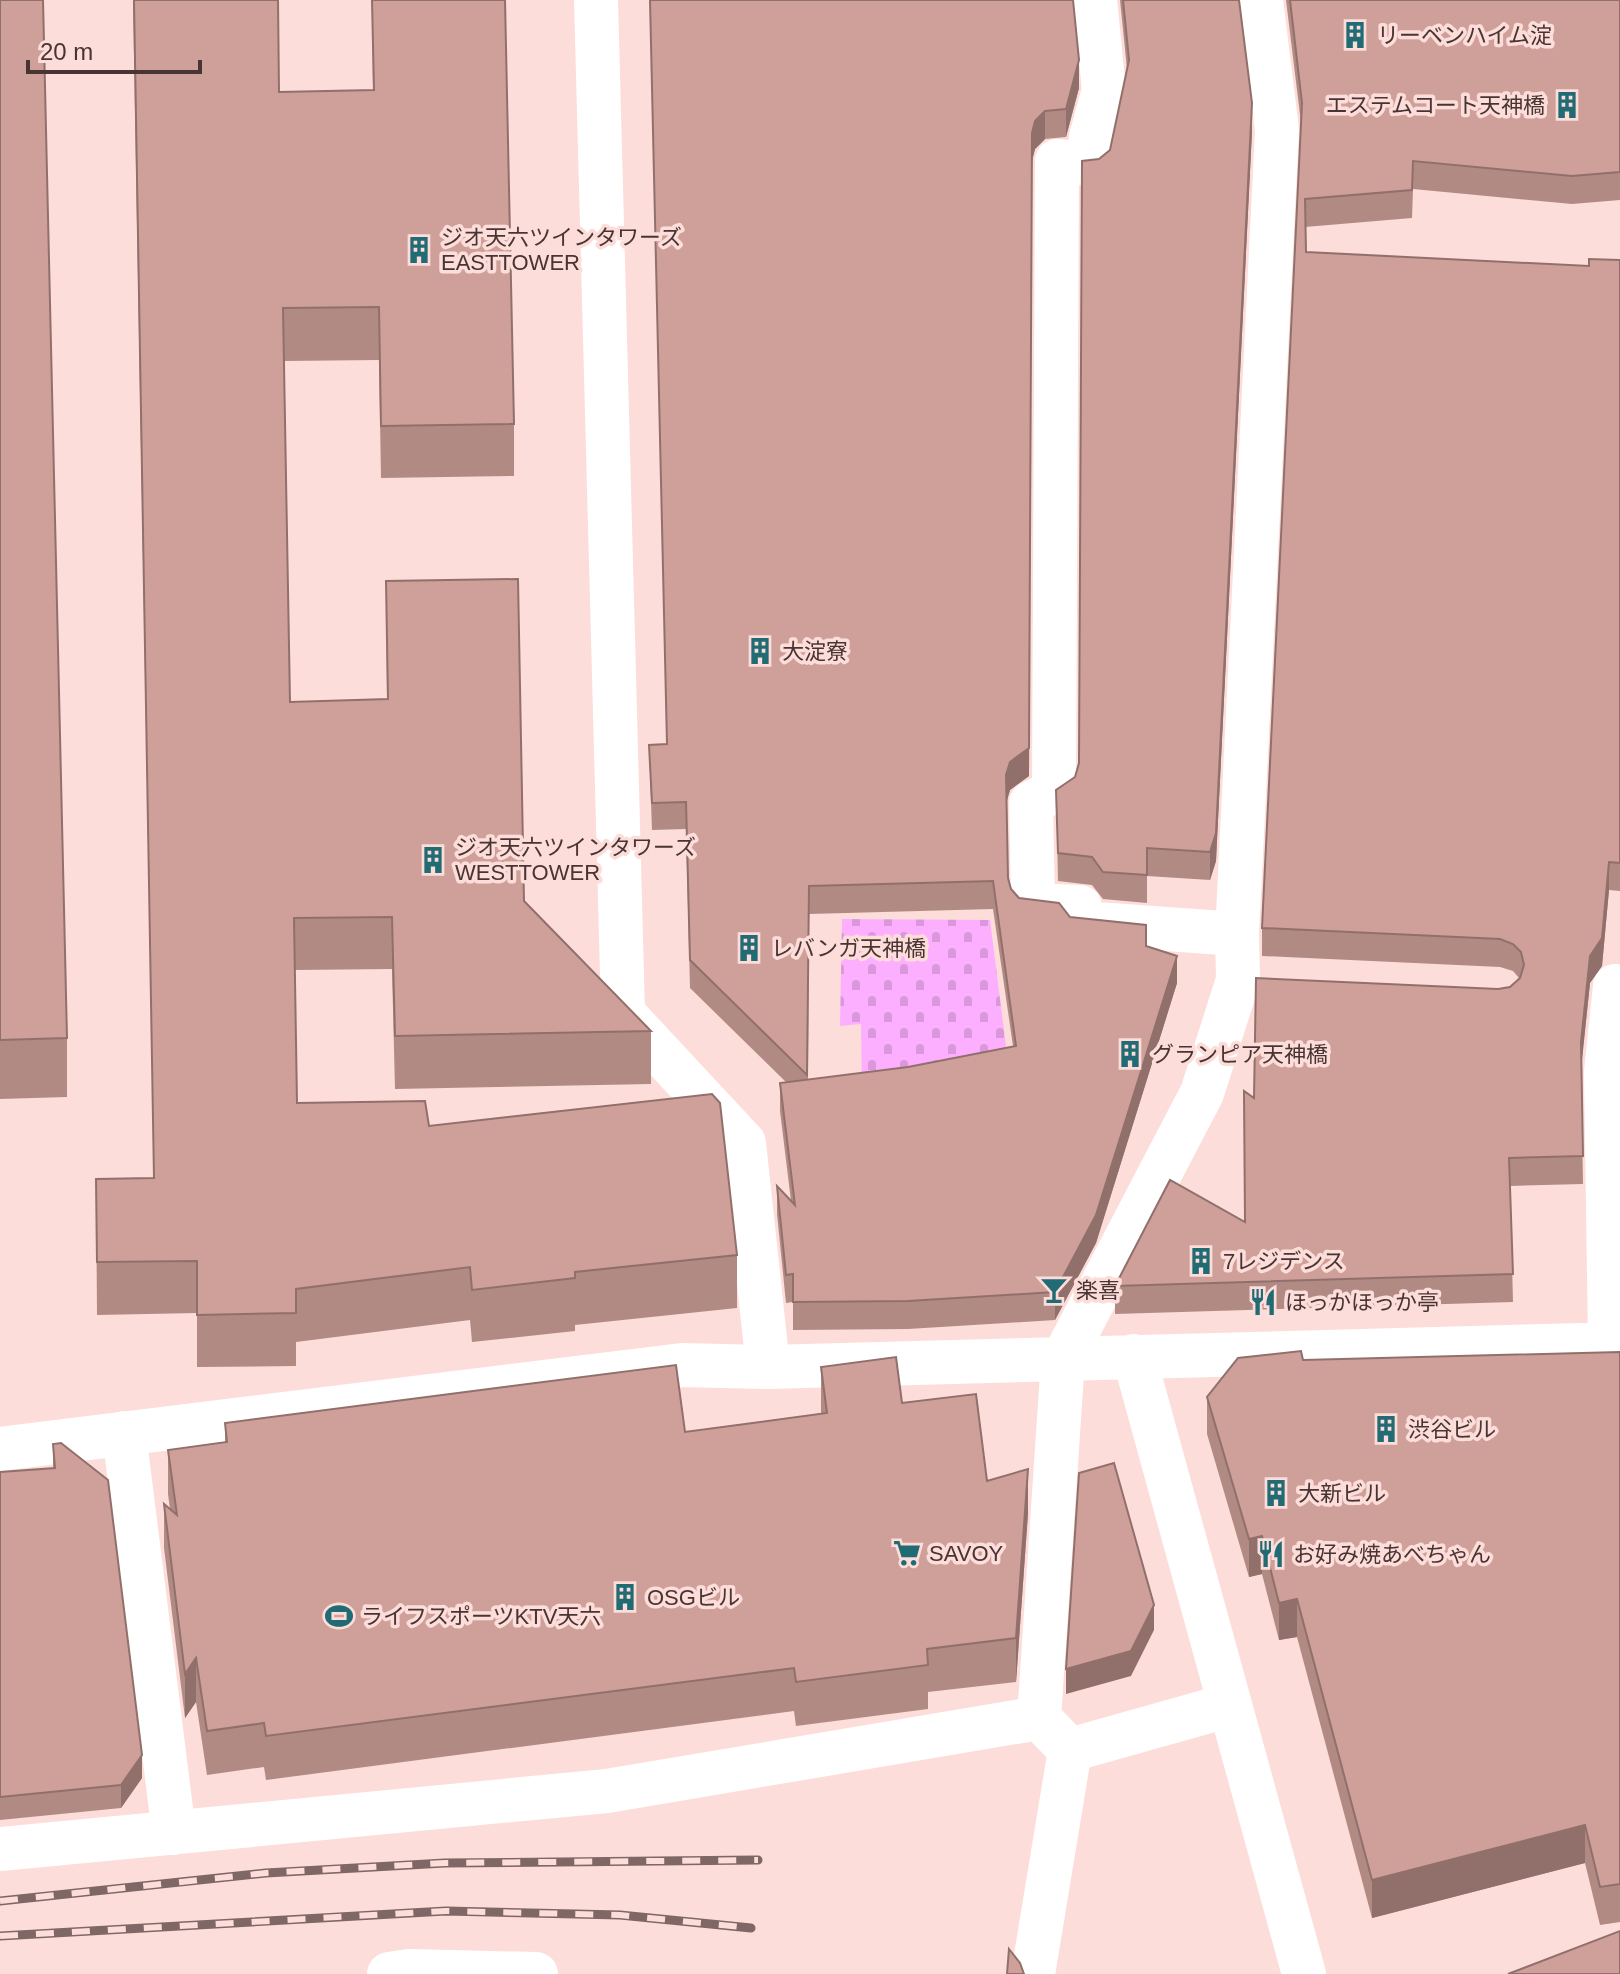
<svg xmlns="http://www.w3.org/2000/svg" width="1620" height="1974" font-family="Arial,'Noto Sans JP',sans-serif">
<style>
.cemetery{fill:url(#cemetery-stones)}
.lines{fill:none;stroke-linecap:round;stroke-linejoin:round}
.minor{stroke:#fff;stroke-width:44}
.rail-casing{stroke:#7f6765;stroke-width:9}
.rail{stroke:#fcddd9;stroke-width:6;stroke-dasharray:18;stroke-linecap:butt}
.wall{fill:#b28a84;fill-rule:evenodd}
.shaded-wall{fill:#91706c}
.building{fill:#cfa09a;stroke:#91706c;stroke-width:2}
.labels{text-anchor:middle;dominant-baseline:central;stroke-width:7;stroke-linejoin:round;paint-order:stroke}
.poi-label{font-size:22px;fill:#483432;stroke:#fcddd9;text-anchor:start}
</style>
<defs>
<pattern id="cemetery-stones" width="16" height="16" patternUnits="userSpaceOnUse" patternTransform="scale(2)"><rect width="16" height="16" fill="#fdafff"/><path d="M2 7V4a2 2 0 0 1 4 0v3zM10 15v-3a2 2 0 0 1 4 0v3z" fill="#da97db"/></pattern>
</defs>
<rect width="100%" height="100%" fill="#fcddd9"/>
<!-- cemetery -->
<path class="cemetery" d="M 842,919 L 990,920 L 1009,1070 L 862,1094 L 861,1024 L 840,1026 Z"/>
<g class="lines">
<!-- minor -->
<path class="minor" d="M 596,0 L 623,1013 L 744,1143 L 768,1367
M 1095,0 L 1104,90 L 1091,137 L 1089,164 L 1057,161 L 1054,791 L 1031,803 L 1033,905 L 1080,907 L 1082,923 L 1237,934
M 1610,1344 L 1606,1072 L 1615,986
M 1134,1356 L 1304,1974
M 124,1433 L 174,1833
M 0,1449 L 682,1365 L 768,1367 L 1620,1344
M 1039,1718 L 1063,1359 L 1202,1093 L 1238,980 L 1237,934 L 1277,130 L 1261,0
M 1070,1750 L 1230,1705
M 0,1849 L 607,1791 L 1039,1718 L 1070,1750
M 389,1974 L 409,1971 L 536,1974
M 1033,1974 L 1070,1750"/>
<!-- rail casing -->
<g class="rail-casing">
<path id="rail" d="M 0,1901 L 266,1873 L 445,1863 L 758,1860
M 0,1936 L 446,1911 L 620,1915 L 751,1928"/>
</g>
<!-- rail -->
<use href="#rail" class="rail"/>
</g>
<!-- wall -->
<path class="wall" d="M 0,0 L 67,1038 L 67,1097 L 0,1099 Z
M 133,0 L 279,92 L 373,90 L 372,0 L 514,424 L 514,476 L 381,478 L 379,360 L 284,361 L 290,702 L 387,699 L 386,581 L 524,901 L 651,1031 L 651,1084 L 395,1089 L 392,969 L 295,970 L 297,1103 L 429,1126 L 737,1255 L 737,1308 L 575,1325 L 575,1331 L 472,1342 L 470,1320 L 296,1342 L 296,1366 L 197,1367 L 197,1313 L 97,1315 L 96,1179 L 154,1178 Z
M 650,0 L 1079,88 L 1066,137 L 1045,139 L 1035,149 L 1032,161 L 1029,776 L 1010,790 L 1007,801 L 1008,878 L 1011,889 L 1019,898 L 1146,946 L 1177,983 L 1096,1243 L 1055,1320 L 908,1329 L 793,1330 L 793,1302 L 786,1303 L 777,1214 L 777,1186 L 791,1201 L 780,1111 L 780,1083 L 787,1083 L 690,988 L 686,829 L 652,830 L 649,745 L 667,744 ZM 993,909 L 1013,1046 L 908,1067 L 808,1080 L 809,914 Z
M 1120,0 L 1239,0 L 1252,131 L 1216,861 L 1210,880 L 1147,876 L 1147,903 L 1103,899 L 1092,885 L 1058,881 L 1056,790 L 1075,777 L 1079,763 L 1099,159 L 1110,150 L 1127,69 Z
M 1286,0 L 1620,0 L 1620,200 L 1572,204 L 1413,189 L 1412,218 L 1305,227 L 1306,252 L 1589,266 L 1620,260 L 1620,891 L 1609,890 L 1602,966 L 1590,983 L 1581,1066 L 1583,1184 L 1510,1186 L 1513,1302 L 1115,1314 L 1115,1286 L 1245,1222 L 1254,1098 L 1498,989 L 1510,987 L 1519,978 L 1513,971 L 1500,967 L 1262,956 L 1262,928 L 1301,123 Z
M 1620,1352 L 1620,1922 L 1600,1925 L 1585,1863 L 1372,1918 L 1297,1637 L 1279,1640 L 1262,1574 L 1249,1577 L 1207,1434 L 1207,1397 L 1303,1360 Z
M 821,1367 L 902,1403 L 987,1481 L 1028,1513 L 1016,1682 L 928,1692 L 928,1709 L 796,1726 L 794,1711 L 266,1780 L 264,1767 L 207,1775 L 196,1702 L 185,1718 L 164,1548 L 164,1504 L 170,1509 L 168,1494 L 168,1450 L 225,1442 L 225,1423 L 685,1432 L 821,1414 Z
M 53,1444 L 142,1778 L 121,1808 L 0,1820 L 0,1472 L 53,1468 Z"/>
<!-- shaded-wall -->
<path class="shaded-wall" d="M 1079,60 L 1079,88 L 1066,137 L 1066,109 Z
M 1252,103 L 1252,131 L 1216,861 L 1210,880 L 1210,852 Z
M 1045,111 L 1045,139 L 1035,149 L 1032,161 L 1029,776 L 1010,790 L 1006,803 L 1006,775 L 1032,133 L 1035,121 Z
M 1609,862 L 1609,890 L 1602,966 L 1590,983 L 1581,1070 L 1581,1042 L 1590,956 Z
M 1177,956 L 1177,983 L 1096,1243 L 1055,1320 L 1055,1292 Z
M 1028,1469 L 1028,1513 L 1016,1682 L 1016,1638 Z
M 1262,1536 L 1262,1574 L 1249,1577 L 1249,1539 Z
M 1297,1599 L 1297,1637 L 1279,1640 L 1279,1603 Z
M 1154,1605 L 1154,1630 L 1131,1676 L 1066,1694 L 1066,1669 Z
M 196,1658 L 196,1702 L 185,1718 L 185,1674 Z
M 142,1755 L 142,1778 L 121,1808 L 121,1785 Z
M 1585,1825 L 1585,1863 L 1372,1918 L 1372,1880 Z"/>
<!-- building -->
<path class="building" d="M 0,0 L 43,0 L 67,1038 L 0,1040 Z
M 134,0 L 278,0 L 279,92 L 374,90 L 372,0 L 505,0 L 514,424 L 381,426 L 379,307 L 283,308 L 290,702 L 388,699 L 386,581 L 518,579 L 524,901 L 651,1031 L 395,1036 L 392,917 L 294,918 L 297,1103 L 425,1101 L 429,1126 L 712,1094 L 720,1103 L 737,1255 L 575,1272 L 575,1278 L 472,1290 L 470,1267 L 296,1289 L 296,1313 L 197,1315 L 197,1261 L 97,1262 L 96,1179 L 154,1178 Z
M 650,0 L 1073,0 L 1079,60 L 1066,109 L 1045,111 L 1035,121 L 1032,133 L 1029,748 L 1010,762 L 1006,775 L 1008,878 L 1011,889 L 1019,898 L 1059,903 L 1070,917 L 1146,925 L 1146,946 L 1177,956 L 1096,1215 L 1055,1292 L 908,1301 L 793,1302 L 793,1274 L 786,1275 L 777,1186 L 795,1205 L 780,1083 L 908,1067 L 1016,1046 L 993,881 L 809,886 L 807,1075 L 690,960 L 686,802 L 652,803 L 649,745 L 667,744 Z
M 1123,0 L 1239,0 L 1252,103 L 1216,833 L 1210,852 L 1147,848 L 1147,875 L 1103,872 L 1092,857 L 1058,853 L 1056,790 L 1075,777 L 1079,763 L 1082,161 L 1099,159 L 1110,150 L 1129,60 Z
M 1290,0 L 1620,0 L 1620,172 L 1572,176 L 1413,161 L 1412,190 L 1305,199 L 1306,252 L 1589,266 L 1589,259 L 1620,260 L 1620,863 L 1609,862 L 1602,938 L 1590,956 L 1581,1042 L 1583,1156 L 1509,1158 L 1513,1274 L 1115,1286 L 1170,1180 L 1245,1222 L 1244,1091 L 1254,1098 L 1256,978 L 1498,989 L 1510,987 L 1520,978 L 1524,965 L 1521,952 L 1513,944 L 1500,939 L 1262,928 L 1302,103 Z
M 1301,1351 L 1303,1360 L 1620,1352 L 1620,1884 L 1600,1887 L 1585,1825 L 1372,1880 L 1297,1599 L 1279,1603 L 1262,1536 L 1249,1539 L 1207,1397 L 1238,1358 Z
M 896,1357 L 902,1403 L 976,1394 L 987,1481 L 1028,1469 L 1016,1638 L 927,1649 L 928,1665 L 796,1682 L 794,1668 L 266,1736 L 264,1723 L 207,1731 L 196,1658 L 185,1674 L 164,1504 L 177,1515 L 168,1450 L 227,1442 L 225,1423 L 676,1365 L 685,1432 L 827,1413 L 821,1367 Z
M 61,1443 L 108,1480 L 142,1755 L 121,1785 L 0,1797 L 0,1472 L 55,1468 L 53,1444 Z
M 1114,1463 L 1154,1605 L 1131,1651 L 1066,1669 L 1079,1473 Z
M 1620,1931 L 1620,1974 L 1508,1974 Z
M 1009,1949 L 1020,1963 L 1024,1974 L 1007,1974 Z"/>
<!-- icons -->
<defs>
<g id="building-bare" transform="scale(2.16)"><path d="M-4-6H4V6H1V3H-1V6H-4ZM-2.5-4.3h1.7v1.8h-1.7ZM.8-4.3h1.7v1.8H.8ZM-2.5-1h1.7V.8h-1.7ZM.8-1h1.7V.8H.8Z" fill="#216b74" stroke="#fcddd9" stroke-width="2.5" paint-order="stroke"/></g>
<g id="bar-bare" transform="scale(2.16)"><path d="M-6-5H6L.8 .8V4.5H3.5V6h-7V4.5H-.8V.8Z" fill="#216b74" stroke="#fcddd9" stroke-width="2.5" paint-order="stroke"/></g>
<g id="restaurant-bare" transform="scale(2.16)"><path d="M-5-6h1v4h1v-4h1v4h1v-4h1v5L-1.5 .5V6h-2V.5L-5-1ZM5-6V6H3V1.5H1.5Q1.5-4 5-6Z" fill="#216b74" stroke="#fcddd9" stroke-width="2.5" paint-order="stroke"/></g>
<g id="supermarket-bare" transform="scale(2.16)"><path d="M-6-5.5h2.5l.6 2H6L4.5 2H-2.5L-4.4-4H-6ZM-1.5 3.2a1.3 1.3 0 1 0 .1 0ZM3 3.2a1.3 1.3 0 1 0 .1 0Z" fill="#216b74" stroke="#fcddd9" stroke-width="2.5" paint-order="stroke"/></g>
<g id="stadium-bare" transform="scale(2.16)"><path d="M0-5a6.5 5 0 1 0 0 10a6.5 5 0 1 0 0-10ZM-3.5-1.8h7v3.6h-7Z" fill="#216b74" stroke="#fcddd9" stroke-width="2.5" paint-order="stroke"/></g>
</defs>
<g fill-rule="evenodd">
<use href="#building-bare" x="1355" y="35"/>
<use href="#building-bare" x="1567" y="105"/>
<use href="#building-bare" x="419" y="250"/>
<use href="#building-bare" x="760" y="651"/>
<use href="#building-bare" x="433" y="860"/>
<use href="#building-bare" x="749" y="948"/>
<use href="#building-bare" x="1130" y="1054"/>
<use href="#building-bare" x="1201" y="1261"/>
<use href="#bar-bare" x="1054" y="1290"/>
<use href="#restaurant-bare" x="1263" y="1302"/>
<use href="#building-bare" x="1386" y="1429"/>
<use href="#building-bare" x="1276" y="1493"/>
<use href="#supermarket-bare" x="907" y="1553"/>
<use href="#restaurant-bare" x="1271" y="1554"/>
<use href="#building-bare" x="625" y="1597"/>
<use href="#stadium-bare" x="339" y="1616"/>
</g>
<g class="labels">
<!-- poi labels -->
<g class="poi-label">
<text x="1377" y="35">リーベンハイム淀</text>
<text x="1545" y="105" text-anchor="end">エステムコート天神橋</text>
<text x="441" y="237">ジオ天六ツインタワーズ<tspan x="441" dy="25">EASTTOWER</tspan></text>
<text x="782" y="651">大淀寮</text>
<text x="455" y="847">ジオ天六ツインタワーズ<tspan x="455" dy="25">WESTTOWER</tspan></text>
<text x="771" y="948">レバンガ天神橋</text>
<text x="1152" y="1054">グランピア天神橋</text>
<text x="1223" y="1261">7レジデンス</text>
<text x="1076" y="1290">楽喜</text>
<text x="1285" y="1302">ほっかほっか亭</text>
<text x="1408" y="1429">渋谷ビル</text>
<text x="1298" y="1493">大新ビル</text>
<text x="929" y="1553">SAVOY</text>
<text x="1293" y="1554">お好み焼あべちゃん</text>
<text x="647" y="1597">OSGビル</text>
<text x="361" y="1616">ライフスポーツKTV天六</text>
</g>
</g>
<!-- scale -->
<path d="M28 60v12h172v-12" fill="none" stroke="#483432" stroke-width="4"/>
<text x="40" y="60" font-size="24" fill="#483432" stroke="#fcddd9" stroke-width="6" paint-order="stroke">20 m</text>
</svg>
